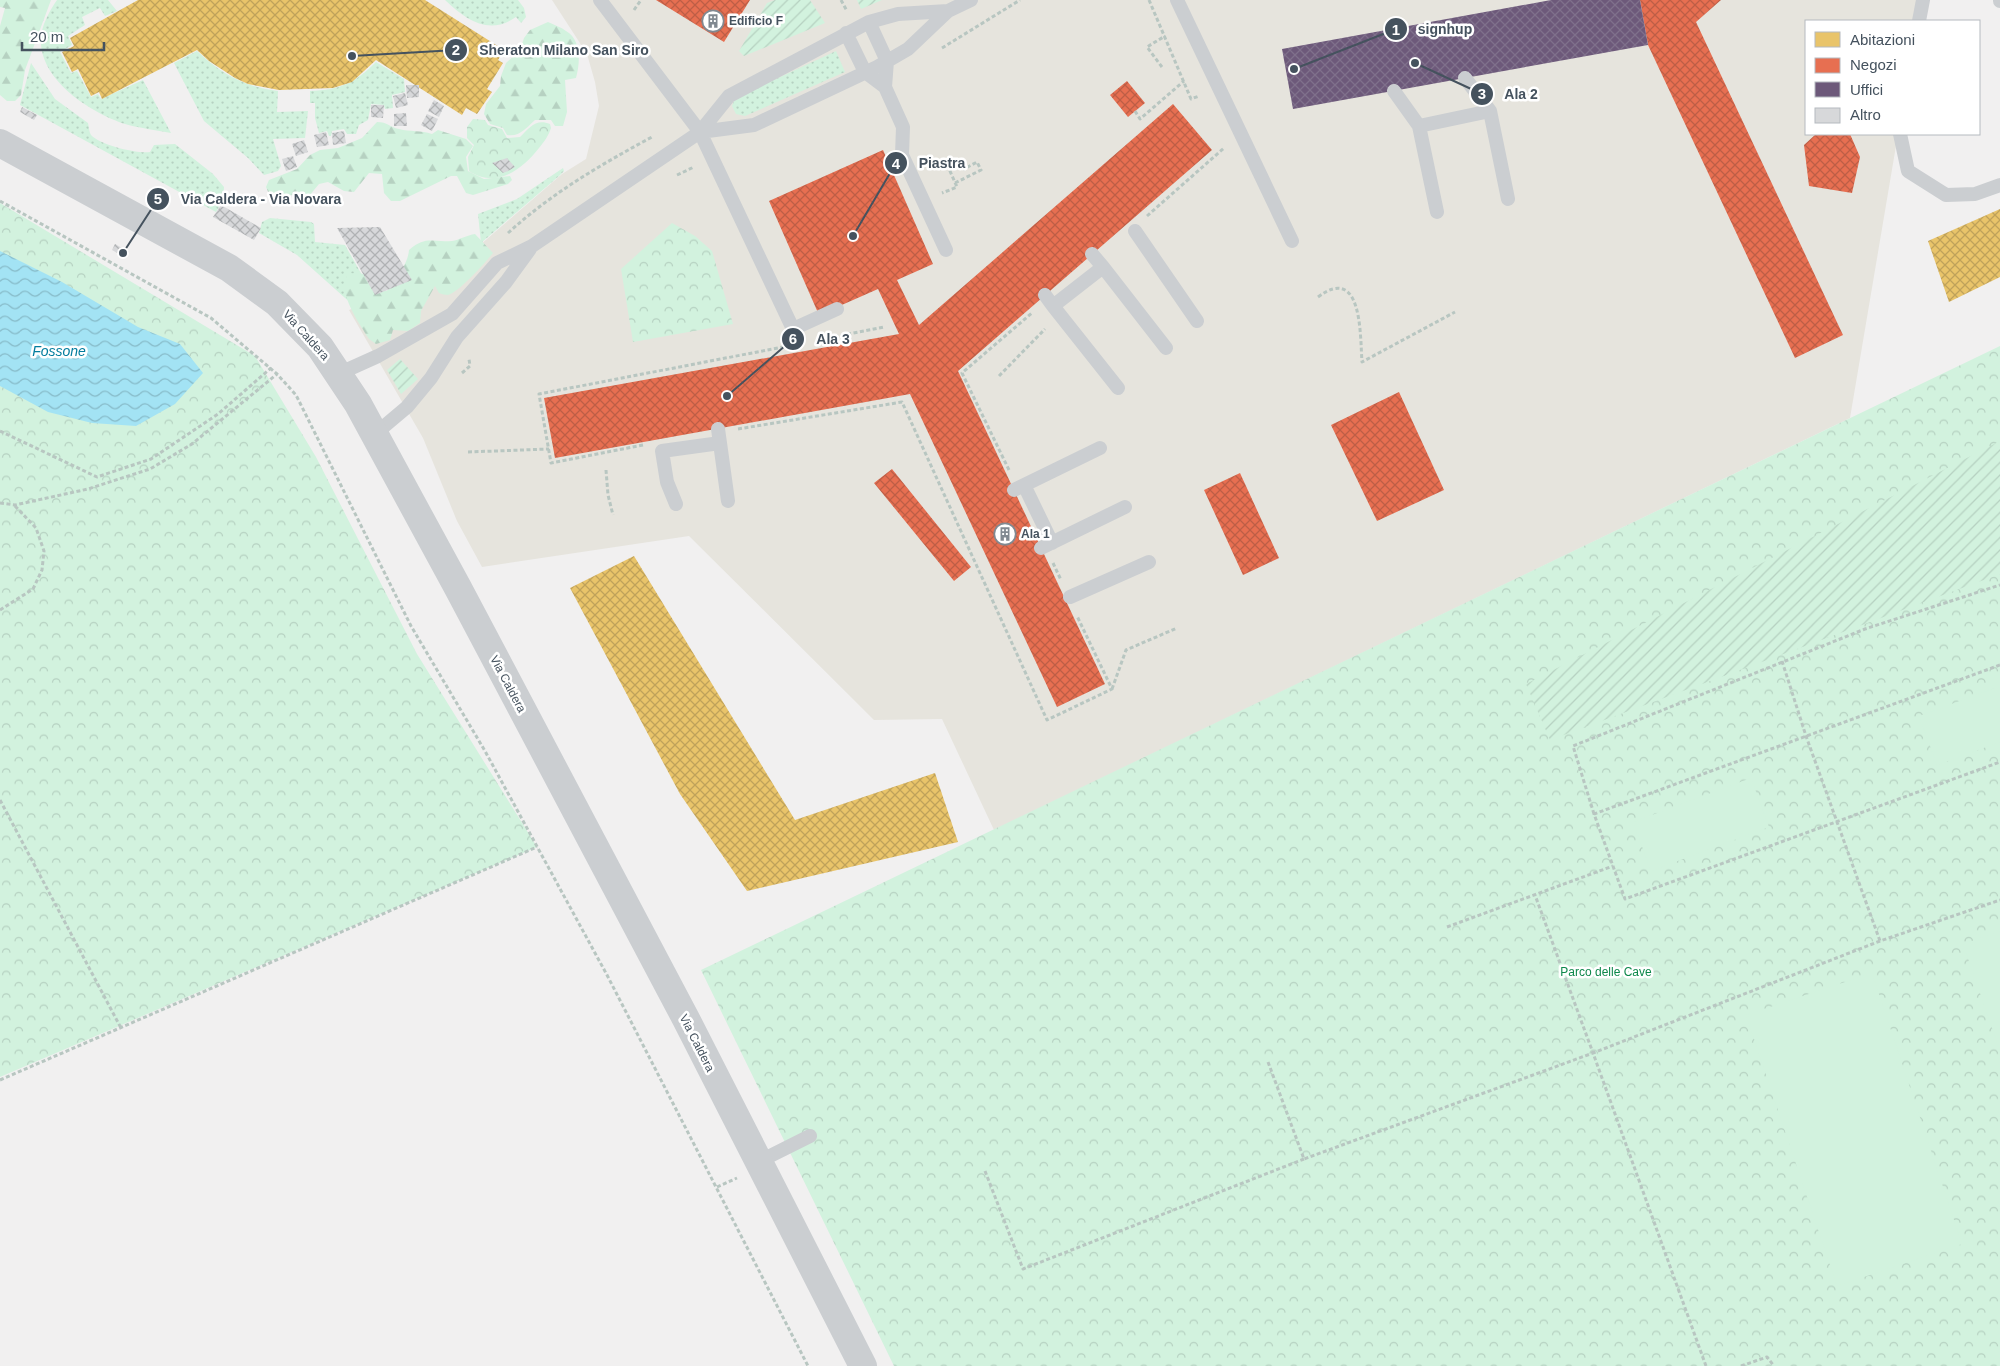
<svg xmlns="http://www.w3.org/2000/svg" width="2000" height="1366" font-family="Helvetica,sans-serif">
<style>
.commercial{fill:#e6e4dd}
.grass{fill:url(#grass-dots)}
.forest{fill:url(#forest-firs)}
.park{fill:url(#park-crowns)}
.garden{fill:url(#garden-furrows)}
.pitch{fill:#d2f2de}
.water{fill:url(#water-waves)}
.homes{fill:url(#homes-cross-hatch)}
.shops{fill:url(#shops-cross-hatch)}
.offices{fill:url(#offices-cross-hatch)}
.building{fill:url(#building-cross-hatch)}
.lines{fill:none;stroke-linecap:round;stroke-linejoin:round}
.path{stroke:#b8c6c1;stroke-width:3;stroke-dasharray:4 2.5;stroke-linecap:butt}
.service{stroke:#cbced1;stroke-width:14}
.tertiary{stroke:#cbced1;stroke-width:28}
.labels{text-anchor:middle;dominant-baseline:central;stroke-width:5;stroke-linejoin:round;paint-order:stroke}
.poi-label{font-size:12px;font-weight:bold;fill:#45525e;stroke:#fff;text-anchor:start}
.street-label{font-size:12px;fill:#45525e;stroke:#fff}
.park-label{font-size:12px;fill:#0e884b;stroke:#fff}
.water-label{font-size:14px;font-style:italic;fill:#037d9e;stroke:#fff}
.leader{fill:none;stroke:#45525e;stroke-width:2}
.callout-dot{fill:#45525e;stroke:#fff;stroke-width:2}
.mark-label{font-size:15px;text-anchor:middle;font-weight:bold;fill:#fff}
.callout-label{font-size:14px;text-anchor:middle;font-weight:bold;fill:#45525e;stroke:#fff;stroke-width:5;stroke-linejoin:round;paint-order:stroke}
</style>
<defs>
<pattern id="grass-dots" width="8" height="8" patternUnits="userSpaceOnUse" patternTransform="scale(1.25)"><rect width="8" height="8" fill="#d2f2de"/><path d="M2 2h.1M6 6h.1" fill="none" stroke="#b6d1c1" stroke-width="1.8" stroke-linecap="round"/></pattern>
<pattern id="forest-firs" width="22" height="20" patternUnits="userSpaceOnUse" patternTransform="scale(1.25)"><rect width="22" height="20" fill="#d2f2de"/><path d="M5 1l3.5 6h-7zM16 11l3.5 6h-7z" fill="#b6d1c1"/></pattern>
<pattern id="park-crowns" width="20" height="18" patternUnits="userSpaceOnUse" patternTransform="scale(1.25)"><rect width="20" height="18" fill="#d2f2de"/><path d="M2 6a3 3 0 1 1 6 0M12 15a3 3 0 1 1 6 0" fill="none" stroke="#b6d1c1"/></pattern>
<pattern id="garden-furrows" width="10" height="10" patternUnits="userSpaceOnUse" patternTransform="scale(1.25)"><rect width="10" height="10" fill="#d2f2de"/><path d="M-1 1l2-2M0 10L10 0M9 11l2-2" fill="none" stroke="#b6d1c1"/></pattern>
<pattern id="water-waves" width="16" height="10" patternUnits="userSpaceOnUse" patternTransform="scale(1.25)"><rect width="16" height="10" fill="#a3e3f4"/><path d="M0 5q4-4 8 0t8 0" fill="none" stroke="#87bbc9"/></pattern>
<pattern id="homes-cross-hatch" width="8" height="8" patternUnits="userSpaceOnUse" patternTransform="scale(1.25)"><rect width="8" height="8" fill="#e9c46a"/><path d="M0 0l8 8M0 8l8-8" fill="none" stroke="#bfa25a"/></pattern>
<pattern id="shops-cross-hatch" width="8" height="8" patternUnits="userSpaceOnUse" patternTransform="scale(1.25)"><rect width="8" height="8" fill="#e76f51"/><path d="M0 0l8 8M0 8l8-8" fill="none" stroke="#bd5e46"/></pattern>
<pattern id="offices-cross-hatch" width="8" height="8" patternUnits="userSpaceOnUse" patternTransform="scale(1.25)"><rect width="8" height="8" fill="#6d597a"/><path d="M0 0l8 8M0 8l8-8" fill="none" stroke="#7f708b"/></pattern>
<pattern id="building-cross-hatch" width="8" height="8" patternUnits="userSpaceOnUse" patternTransform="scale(1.25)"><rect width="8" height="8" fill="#d7d8da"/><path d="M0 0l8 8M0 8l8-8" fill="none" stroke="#b0b2b4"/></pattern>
</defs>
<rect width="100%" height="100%" fill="#f1f0f0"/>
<!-- commercial -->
<path class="commercial" d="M 552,0 L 1921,0 L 1917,21 L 1806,21 L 1806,134 L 1898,134 L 1850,418 L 994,830 L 942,719 L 874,720 L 689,536 L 482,567 L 457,521 L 423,438 L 349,310 L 457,265 L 562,174 L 586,159 L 599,106 L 595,82 L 587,54 Z"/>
<!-- grass -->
<path class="grass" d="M 57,0 L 108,0 L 117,11 L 105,16 L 100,8 L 82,17 L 85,25 L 68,36 L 72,45 L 60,52 L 71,73 L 77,71 L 91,97 L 98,94 L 101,99 L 143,80 L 171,133 C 156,130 139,128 125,124 C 91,113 39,80 41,39 C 41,26 50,10 57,0 Z
M 445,0 L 518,0 L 524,8 L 526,17 L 521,23 L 516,17 C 489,36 466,20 445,0 Z
M 197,51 C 221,74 245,87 278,91 L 277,112 L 308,111 L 305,138 L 273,139 L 281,166 L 278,171 L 264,175 L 248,158 L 204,121 L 174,63 Z
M 836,51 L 845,72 L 745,116 L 736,114 L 732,106 L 735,98 Z
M 376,62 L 404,79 L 405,92 L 392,95 L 393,108 L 385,109 L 384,105 L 371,104 L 368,120 L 359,125 L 356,134 L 347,134 L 344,129 L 332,131 L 331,136 L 329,136 L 327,131 L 319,133 L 315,118 L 315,103 L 310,103 L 310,91 C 340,90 355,83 376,62 Z
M 31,63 L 55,99 L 88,123 C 89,127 89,132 91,135 C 100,145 137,154 150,152 L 154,145 L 175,144 L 213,174 L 224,187 L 223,205 L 220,205 L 216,212 L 20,105 Z
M 563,168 L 564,171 L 559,176 L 481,243 L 478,214 L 517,199 Z
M 270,218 L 311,222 L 314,224 L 315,242 L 345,245 L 375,298 L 354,306 L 297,255 L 259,233 L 262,222 Z"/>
<!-- forest -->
<path class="forest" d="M 0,0 L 51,0 L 25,70 L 21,95 L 15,101 L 7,101 L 0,95 L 0,26 L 5,8 L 0,7 Z
M 548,22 C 554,25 561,27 566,31 C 582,40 580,64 576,78 L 565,80 L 567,112 L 563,126 L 555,126 L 551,120 L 535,120 C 526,128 520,137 507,135 L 503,128 L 490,124 L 484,114 L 486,104 L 500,86 L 501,76 L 506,63 L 520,50 L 524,38 L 530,30 Z
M 377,122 C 388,122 389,127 399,129 C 410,132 421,130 432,134 L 438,130 L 466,139 L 473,146 L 466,157 L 468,171 L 484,179 L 510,176 L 512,180 L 508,184 L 473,195 L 466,193 L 457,176 L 451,176 L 400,201 L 391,201 L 384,193 L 382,174 L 369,173 L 354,192 L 344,191 L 328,182 L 319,184 L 309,196 L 269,194 L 266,187 L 269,180 L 297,169 L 310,155 L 320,150 L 338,148 L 362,138 Z
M 475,234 L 493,253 C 486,262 458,293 448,295 C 446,295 441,294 439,293 L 435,286 L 421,311 L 420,323 L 408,331 L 393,330 L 390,340 L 376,344 L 369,339 C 358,321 337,293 348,273 L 366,274 L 386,291 L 399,283 C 399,271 408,263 409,250 C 427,235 432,243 452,241 C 459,240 467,235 475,234 Z"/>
<!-- park -->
<path class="park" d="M 473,119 L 485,120 L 488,125 L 502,129 L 507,138 L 520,137 C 529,128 536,118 550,124 L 551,128 C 549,135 544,142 539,148 C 522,170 496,189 469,171 L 468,157 L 474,145 L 467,138 L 467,127 Z
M 0,203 L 255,356 L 316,457 L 417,654 L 537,847 L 0,1077 Z
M 672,223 L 695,236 L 712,251 L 733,324 L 633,342 L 621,269 Z
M 2000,346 L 2000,1366 L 894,1366 L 701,970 Z"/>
<!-- garden -->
<path class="garden" d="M 775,0 L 810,0 L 825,23 L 744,56 L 739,51 L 767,3 Z
M 857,0 L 882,0 L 861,9 Z
M 400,359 L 418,379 L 401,394 L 387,370 Z
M 2000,441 L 2000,574 L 1550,740 L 1526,684 Z"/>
<!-- pitch -->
<path class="pitch" d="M 2000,686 L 2000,742 L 1937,765 L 1919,716 Z
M 1751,778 L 1769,827 L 1651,871 L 1633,822 Z
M 2000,931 L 2000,1051 L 1963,944 Z
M 1872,973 L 1962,1244 L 1837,1286 L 1746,1015 Z"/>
<!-- water -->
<path class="water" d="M 0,251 L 62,282 L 138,327 L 180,344 L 203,373 L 175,404 L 136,426 L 92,423 L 48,412 L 0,386 Z"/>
<!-- homes -->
<path class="homes" d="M 138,0 L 425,0 L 504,50 L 498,60 L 503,63 L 487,89 L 492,92 L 477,114 L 466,108 L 462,115 L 376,60 L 352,82 L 333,88 L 279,90 L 248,84 L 235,78 L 209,61 L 197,50 L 102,99 L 99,92 L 91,96 L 78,69 L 72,72 L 62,52 L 74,46 L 70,38 Z
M 2000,209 L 2000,277 L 1949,302 L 1928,241 Z
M 634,556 L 795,820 L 935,773 L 958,842 L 747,891 L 680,794 L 570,588 Z"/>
<!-- shops -->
<path class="shops" d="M 656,0 L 750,0 L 724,42 Z
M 1640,0 L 1721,0 L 1696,22 L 1843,335 L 1795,358 L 1648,45 Z
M 1127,81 L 1145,103 L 1128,117 L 1110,95 Z
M 1173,104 L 1212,150 L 958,371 L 1105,684 L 1057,707 L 910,394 L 555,458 L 544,398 L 899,334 L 878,289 L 819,315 L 769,201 L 883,150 L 933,264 L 897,280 L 919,325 Z
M 1816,134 L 1850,134 L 1860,157 L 1852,193 L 1809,186 L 1804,145 Z
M 1399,392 L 1444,490 L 1377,521 L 1331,425 Z
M 892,469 L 971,567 L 954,581 L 874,483 Z
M 1240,473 L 1279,558 L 1243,575 L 1204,490 Z"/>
<!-- offices -->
<path class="offices" d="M 1551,0 L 1640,0 L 1648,45 L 1293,109 L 1282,49 Z"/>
<!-- building -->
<path class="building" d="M 406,85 L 419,85 L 419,97 L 407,98 Z
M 405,93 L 408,105 L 396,108 L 393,96 Z
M 434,100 L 444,106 L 439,117 L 428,111 Z
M 371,105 L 384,105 L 383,118 L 371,117 Z
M 22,107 L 37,115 L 34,120 L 20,112 Z
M 406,113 L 407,126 L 394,126 L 394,114 Z
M 427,114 L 438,119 L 432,131 L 421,125 Z
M 344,131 L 346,143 L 333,145 L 332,133 Z
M 326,132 L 329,145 L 317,147 L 314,135 Z
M 304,140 L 308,152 L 296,156 L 292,144 Z
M 293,156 L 297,167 L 286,171 L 282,159 Z
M 507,158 L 515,167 L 508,171 L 503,173 L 492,163 Z
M 221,205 L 261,228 L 254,240 L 213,217 Z
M 380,227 L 412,280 L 375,295 L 337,228 Z
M 115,244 L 129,252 L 126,258 L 112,250 Z"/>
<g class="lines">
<!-- path -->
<path class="path" d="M 841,0 L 847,11
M 1149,0 L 1191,99 L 1199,96
M 634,10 L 641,0
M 942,48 L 1020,0
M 1162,67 L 1147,47 L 1165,36
M 1135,111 L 1140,119 L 1184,81
M 931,169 L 946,162 L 957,187 L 942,193
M 677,175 L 694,167
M 955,183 L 981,170 L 977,162 L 964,169 L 959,159
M 0,201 L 211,318 L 277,374 L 296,395 L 411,626 L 485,751 L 607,975 L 808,1366
M 1147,216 L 1224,148
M 508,233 C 552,193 600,165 652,137
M 1318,297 C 1363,263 1360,337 1362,362 L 1455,312
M 828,338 L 884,327
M 462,373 L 470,366 L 469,359
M 999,376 L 1045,329
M 738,429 L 902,402 L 1047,720 L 1112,689 L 1077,616
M 0,431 L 97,477 L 151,459 L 218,414 L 271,368
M 643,445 L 551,463 L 539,394 L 783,347
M 468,452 L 549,449
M 606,470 L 608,495 L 613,515
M 1009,470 L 962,373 L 1033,312
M 0,503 L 15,505 L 88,489 L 150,469 L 192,444 L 277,374
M 1053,563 L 1061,580
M 0,610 L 33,589 L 42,570 L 44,551 L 36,528 L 15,506
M 1782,661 L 1806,736 L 1880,941
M 2000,665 L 1594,814 L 1625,899 L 2000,762
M 1112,689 L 1126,650 L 1177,628
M 0,800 L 121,1028
M 1594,814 L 1573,746 L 1865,629 L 2000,585
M 1447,927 L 1613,866
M 1268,1062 L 1304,1159 L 1593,1053 L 1535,895
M 0,1080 L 537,847
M 985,1171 L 1023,1269 L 1304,1159
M 717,1187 L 737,1178
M 1706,1366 L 1593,1053 L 1880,941 L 2000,900
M 1741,1366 L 1767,1357 L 1774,1366"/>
<!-- service -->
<path class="service" d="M 600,0 L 700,132 L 793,329 L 837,309
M 1177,0 L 1292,241
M 2000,0 L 2000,1
M 1919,21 L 1923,0
M 869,22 L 887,61 L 885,87
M 846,33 L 865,72 L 885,87 L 903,127 L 902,155 L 946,250
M 1465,78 L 1490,111 L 1508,199
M 1394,91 L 1419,126 L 1437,212
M 1419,126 L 1490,111
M 700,132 L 754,125 L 877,67 L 908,49 L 948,11 L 971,0
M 1900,134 L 1908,171 L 1946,195 L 1975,194 L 2000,185
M 1135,231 L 1197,321
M 1092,254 L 1103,267
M 1045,295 L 1053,306
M 338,374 L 378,356 L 452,314 L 497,263 L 532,246 L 700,132 L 729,96 L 869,22 L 898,14 L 948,11
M 1118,388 L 1053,306 L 1103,267 L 1166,348
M 718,429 L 720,443
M 375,434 L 407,407 L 431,378 L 457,337 L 506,282 L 530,249
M 1024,485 L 1052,543
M 1014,490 L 1100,448
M 676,504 L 667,482 L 662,451 L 720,443 L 728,501
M 1041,548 L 1125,507
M 1070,597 L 1149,562
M 758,1162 L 810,1136"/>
<!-- tertiary -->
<path class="tertiary" d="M 0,143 L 229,268 L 277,303 L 320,347 L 358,404 L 458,588 L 686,1019 L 863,1366"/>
</g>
<!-- icons -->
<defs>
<g id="building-ring" transform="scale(1.125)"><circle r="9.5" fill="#fff" stroke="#818991" stroke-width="1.5"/><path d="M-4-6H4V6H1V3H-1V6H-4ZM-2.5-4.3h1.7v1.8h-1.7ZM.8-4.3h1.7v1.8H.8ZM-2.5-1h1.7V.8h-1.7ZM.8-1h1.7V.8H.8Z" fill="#818991"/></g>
</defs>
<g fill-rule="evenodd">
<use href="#building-ring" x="713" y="21"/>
<use href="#building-ring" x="1005" y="534"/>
</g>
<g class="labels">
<!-- poi labels -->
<g class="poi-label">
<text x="729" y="21">Edificio F</text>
<text x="1021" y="534">Ala 1</text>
</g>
<!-- street labels -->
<g class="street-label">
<text transform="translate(306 335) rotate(48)">Via Caldera</text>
<text transform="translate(508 684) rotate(62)">Via Caldera</text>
<text transform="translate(697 1043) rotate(63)">Via Caldera</text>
</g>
<!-- park labels -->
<g class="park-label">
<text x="1606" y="972">Parco delle Cave</text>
</g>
<!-- water labels -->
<g class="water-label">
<text x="59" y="351">Fossone</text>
</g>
</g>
<!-- callouts -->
<path class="leader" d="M1294 69L1396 29M352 56L456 50M1415 63L1482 94M853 236L896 163M123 253L158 199M727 396L793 339"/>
<g class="callout-dot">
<circle cx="1294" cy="69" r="5"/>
<circle cx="352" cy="56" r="5"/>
<circle cx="1415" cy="63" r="5"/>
<circle cx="853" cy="236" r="5"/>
<circle cx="123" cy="253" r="5"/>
<circle cx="727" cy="396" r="5"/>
<circle cx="1396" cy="29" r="12"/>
<circle cx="456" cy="50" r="12"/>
<circle cx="1482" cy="94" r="12"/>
<circle cx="896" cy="163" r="12"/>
<circle cx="158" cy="199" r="12"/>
<circle cx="793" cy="339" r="12"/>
</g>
<g class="mark-label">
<text x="1396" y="35">1</text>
<text x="456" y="55">2</text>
<text x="1482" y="99">3</text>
<text x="896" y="169">4</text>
<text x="158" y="204">5</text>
<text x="793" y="344">6</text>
</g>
<g class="callout-label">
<text x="1445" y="34">signhup</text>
<text x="564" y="55">Sheraton Milano San Siro</text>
<text x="1521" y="99">Ala 2</text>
<text x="942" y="168">Piastra</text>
<text x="261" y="204">Via Caldera - Via Novara</text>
<text x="833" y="344">Ala 3</text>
</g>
<!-- legend -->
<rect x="1805" y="20" width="175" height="115" fill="#ffffff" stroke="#b5babf"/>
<rect x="1815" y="32" width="25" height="15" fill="#e9c46a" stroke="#b5babf"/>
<text x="1850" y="45" font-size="15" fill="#45525e">Abitazioni</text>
<rect x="1815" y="58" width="25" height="15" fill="#e76f51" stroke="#b5babf"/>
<text x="1850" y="70" font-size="15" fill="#45525e">Negozi</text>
<rect x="1815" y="82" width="25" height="15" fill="#6d597a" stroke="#b5babf"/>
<text x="1850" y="95" font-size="15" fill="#45525e">Uffici</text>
<rect x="1815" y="108" width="25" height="15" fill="#d7d8da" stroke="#b5babf"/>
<text x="1850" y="120" font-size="15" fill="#45525e">Altro</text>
<!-- scale -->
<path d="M22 42v8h82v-8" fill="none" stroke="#45525e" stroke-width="2.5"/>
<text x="30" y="42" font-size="15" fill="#45525e" stroke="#ffffff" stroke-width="4" paint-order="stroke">20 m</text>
</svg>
